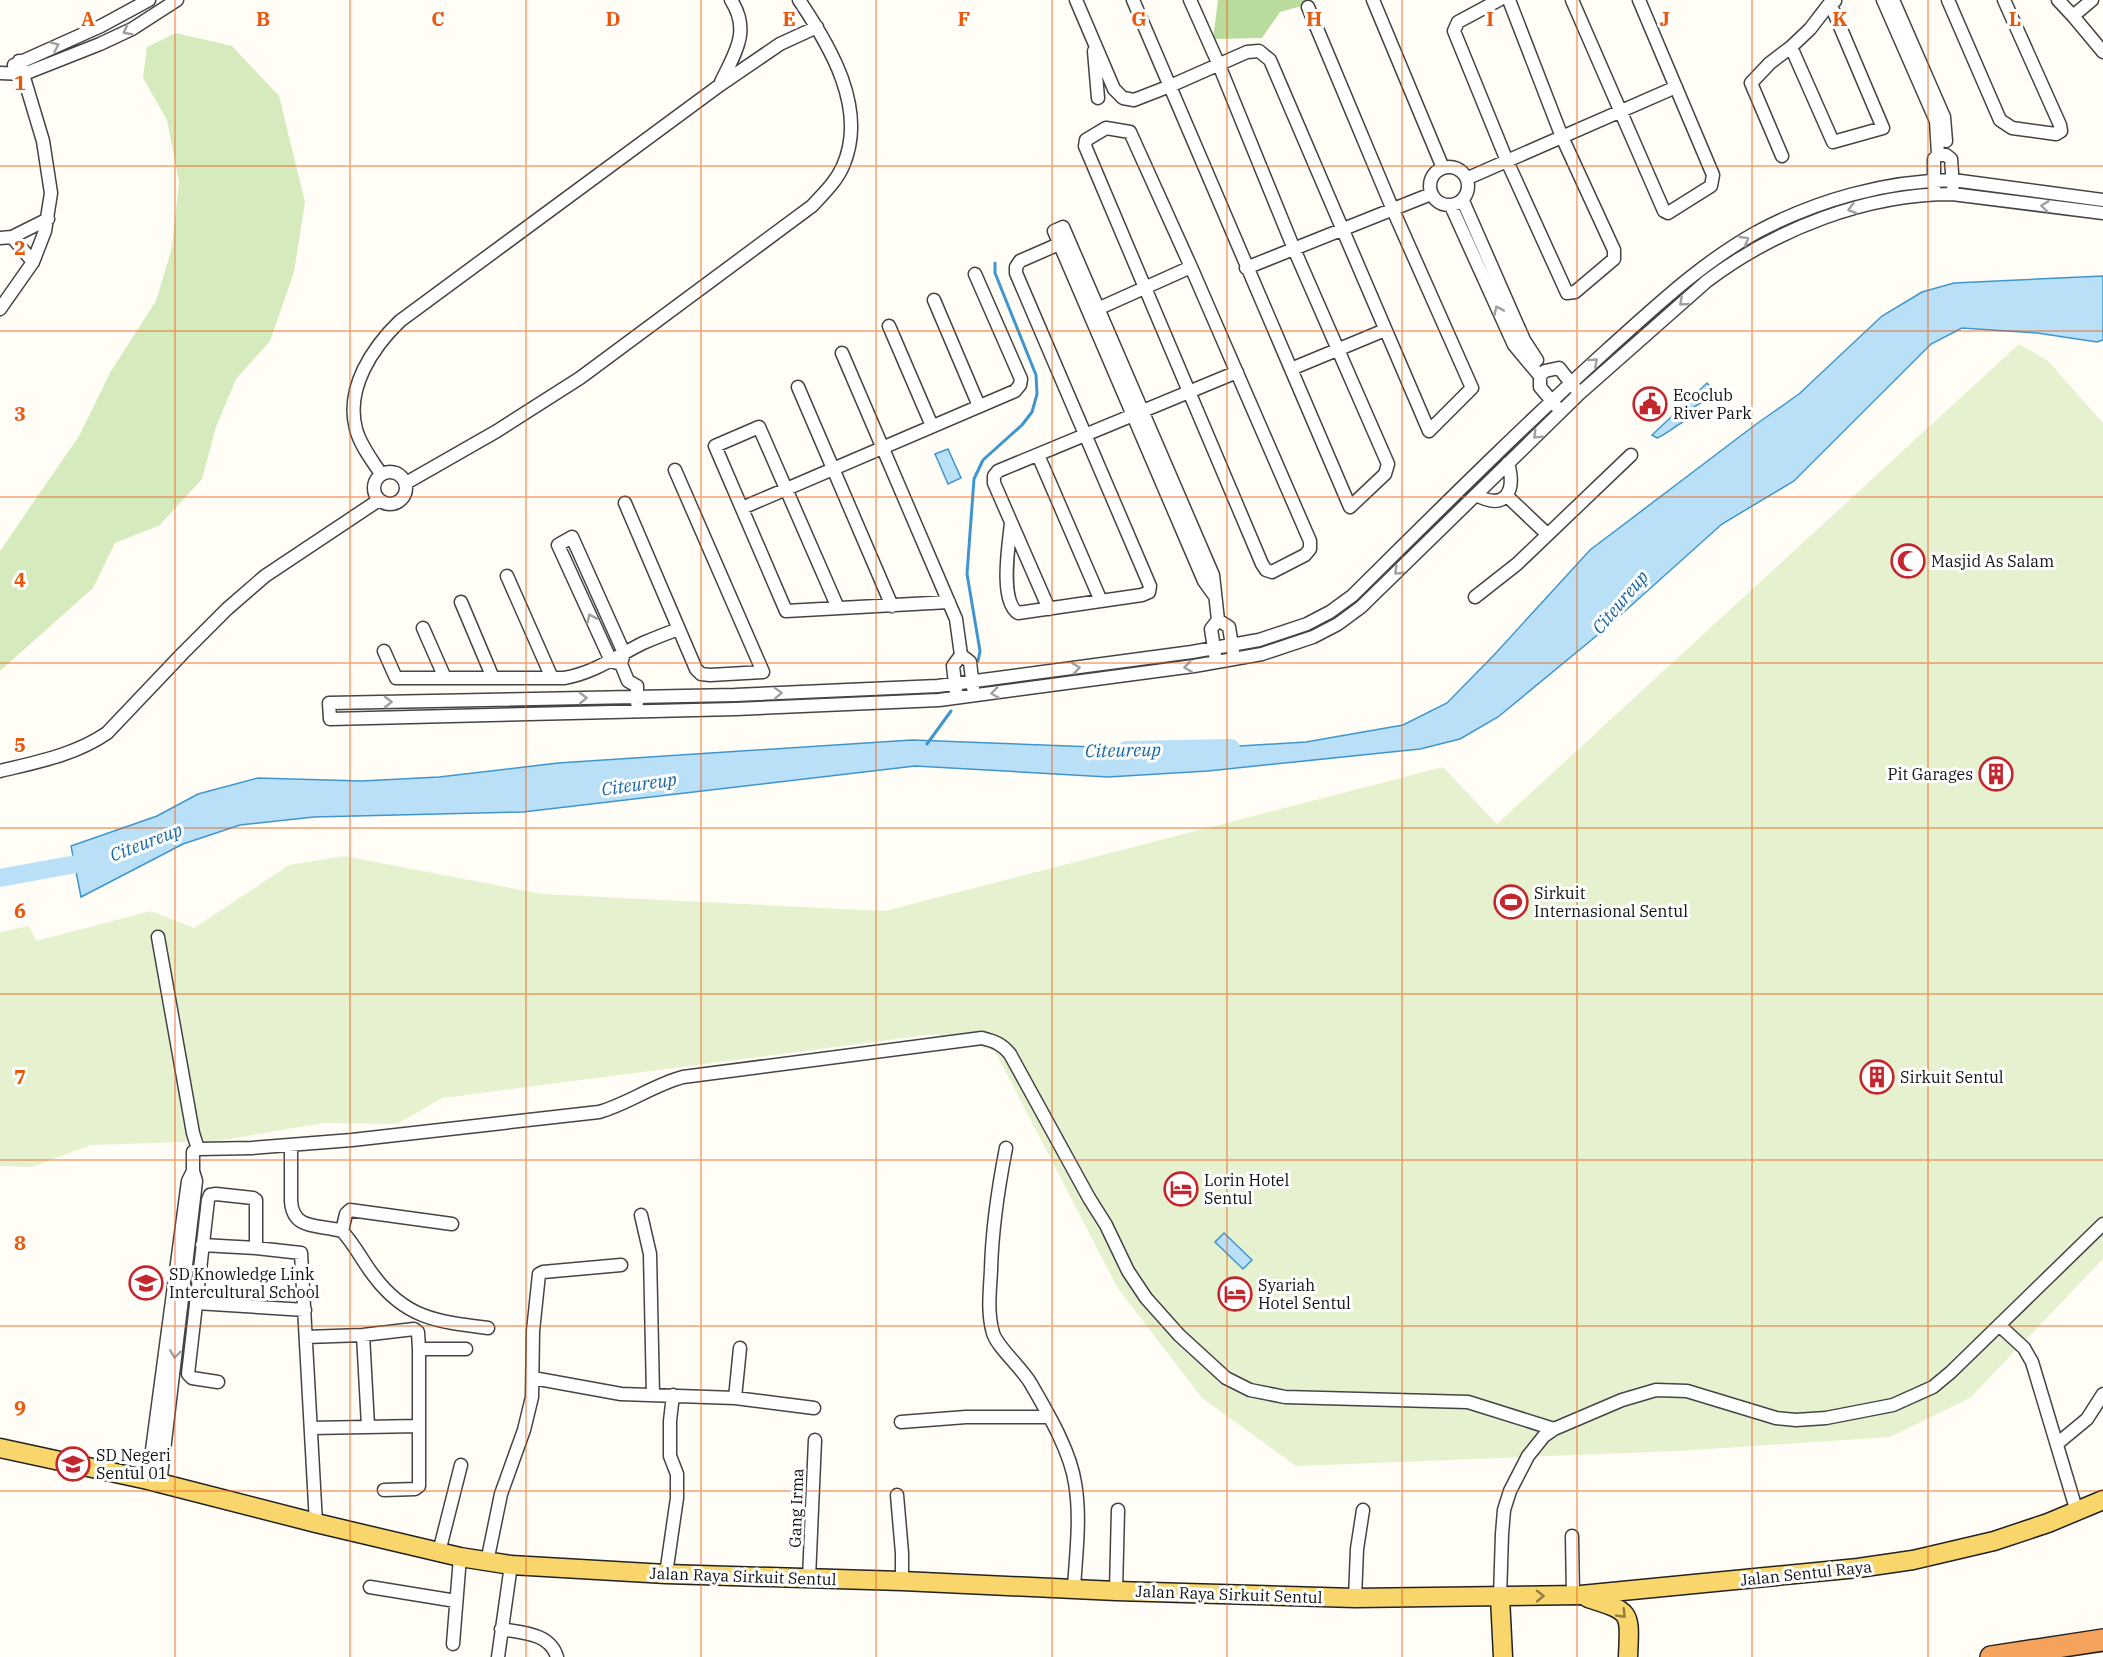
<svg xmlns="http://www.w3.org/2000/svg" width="2103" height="1657" font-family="'IBM Plex Serif',serif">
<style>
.green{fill:#d5ebbd}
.forest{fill:#b9dc9c}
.pitch{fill:#e6f2cf}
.water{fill:#b9e0f7;stroke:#3f96cf;stroke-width:1.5}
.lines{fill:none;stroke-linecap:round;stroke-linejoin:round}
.stream{stroke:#3f96cf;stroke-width:3}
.river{stroke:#b9e0f7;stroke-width:18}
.street-casing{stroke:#444;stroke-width:15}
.primary-casing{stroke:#222;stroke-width:21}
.highway-casing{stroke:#222;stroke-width:24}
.street{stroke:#fff;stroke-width:12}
.primary{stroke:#f9d66b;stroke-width:18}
.highway{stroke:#f5a25d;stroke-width:21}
.oneway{stroke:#a0a0a0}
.oneway2{stroke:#917d42}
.grid{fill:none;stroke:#e8590c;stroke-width:1.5;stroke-opacity:0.55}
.labels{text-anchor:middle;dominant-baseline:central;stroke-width:6;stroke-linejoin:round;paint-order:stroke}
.poi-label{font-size:16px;fill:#111;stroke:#fff;text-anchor:start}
.street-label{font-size:16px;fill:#111;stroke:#fff}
.water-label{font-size:18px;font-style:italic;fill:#1768a6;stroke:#fff}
.grid-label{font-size:20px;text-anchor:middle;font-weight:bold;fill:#e8590c;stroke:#fff;stroke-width:6;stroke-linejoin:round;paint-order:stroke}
</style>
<rect width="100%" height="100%" fill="#fffdf5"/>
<!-- green -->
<path class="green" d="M 176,33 L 232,46 L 279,96 L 305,202 L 294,272 L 270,341 L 236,379 L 216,427 L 202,479 L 160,525 L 115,543 L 93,588 L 0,671 L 0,551 L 79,436 L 111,371 L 156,301 L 172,248 L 179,182 L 167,120 L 143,78 L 147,47 Z"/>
<!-- forest -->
<path class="forest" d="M 1218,0 L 1309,0 L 1308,4 L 1280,12 L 1262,38 L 1213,39 Z"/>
<!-- pitch -->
<path class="pitch" d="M 2019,344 L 2047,360 L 2103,423 L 2103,1259 L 1970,1398 L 1890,1437 L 1679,1451 L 1296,1466 L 1202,1398 L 1117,1287 L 995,1051 L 935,1034 L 442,1098 L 397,1124 L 323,1123 L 217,1141 L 91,1145 L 32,1167 L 0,1166 L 0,932 L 29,926 L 36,941 L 151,911 L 194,928 L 289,865 L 344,856 L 542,894 L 885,911 L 1443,767 L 1497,824 Z"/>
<!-- water -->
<path class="water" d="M 2103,276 L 2103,340 L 2097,342 L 2037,333 L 1962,328 L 1931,344 L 1794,481 L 1722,524 L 1606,628 L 1498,717 L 1460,739 L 1420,749 L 1208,771 L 1108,777 L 915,766 L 523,812 L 314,817 L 240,825 L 183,844 L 81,897 L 71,846 L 157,816 L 198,794 L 258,778 L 362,781 L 439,777 L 558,763 L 912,740 L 1174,750 L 1306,742 L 1403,725 L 1447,703 L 1494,655 L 1590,550 L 1755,425 L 1799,394 L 1882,316 L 1922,292 L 1954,283 Z
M 1707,383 L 1711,388 L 1705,394 L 1704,401 L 1689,410 L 1686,420 C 1675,426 1668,433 1657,438 L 1652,435 Z
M 948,449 L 961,478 L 948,484 L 935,454 Z
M 1224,1233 L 1252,1260 L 1243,1269 L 1215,1242 Z"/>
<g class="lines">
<!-- stream -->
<path class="stream" d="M 978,661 L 980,651 L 967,574 L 974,479 L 983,460 L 1022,425 L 1032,412 L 1037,394 L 1036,375 L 995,273 L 995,263
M 927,744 L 951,711"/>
<!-- river -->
<path class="river" d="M 1126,750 L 1231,748
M 0,878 L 98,860"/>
<!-- street casing -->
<g class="street-casing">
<path id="street" d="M 1076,0 L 1114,89 L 1123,98 L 1134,100 L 1170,86 L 1247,52 L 1259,51 L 1270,60 L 1429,431 L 1472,388 L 1393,210 L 1308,7
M 1133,0 L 1350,507 L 1385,474 L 1388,464 L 1294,249 L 1219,65 L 1190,0
M 1373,0 L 1443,168
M 1499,0 L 1458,22 L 1454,31 L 1507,161 L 1567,293 L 1575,292 L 1614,259 L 1614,250 L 1562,137 L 1509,0
M 1572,0 L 1664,211 L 1668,213 L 1711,186 L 1713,175 L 1639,0
M 1883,0 L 1936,121 L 1938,155
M 1893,0 L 1944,117 L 1946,141
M 1948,0 L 2000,120 L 2012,128 L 2056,134 L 2061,131 L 2060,125 L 2004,0
M 2058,0 L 2073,16 L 2092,0
M 2073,16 L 2103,52
M 1791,47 L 1810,29 L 1830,3 L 1835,1
M 1094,51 L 1098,98
M 14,65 L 101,26 L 149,0
M 0,73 L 24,74 L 100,44 L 132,29 L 177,0
M 721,82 C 735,53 751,31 731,0
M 1106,128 L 1130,132 L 1191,267 L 1310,541 L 1310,549 L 1305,555 L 1272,572 L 1266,570 L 1262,564 L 1085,146 L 1086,140 Z
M 1782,156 L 1751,83 L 1770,63 L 1791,47 L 1833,142 L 1883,128 L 1830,3
M1430 186a19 19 0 1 1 38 0a19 19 0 1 1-38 0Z
M 1468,178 L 1676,87
M 1934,187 L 1934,159 L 1938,155 L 1946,155 L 1951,159 L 1953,186
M 2103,200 L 1953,180 C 1885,181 1817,200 1757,232 C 1701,263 1654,308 1607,350 C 1520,429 1436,513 1352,596 L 1330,612 L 1307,624 L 1259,640 L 1192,652 L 938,686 L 735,695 L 329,703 L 330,719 L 736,709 L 939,700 L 1194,666 L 1262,654 L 1313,637 L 1338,624 L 1361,607 L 1579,394 L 1707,281 C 1776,229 1866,194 1952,194 L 2103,213
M 1463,201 L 1524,340 L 1537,360
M 1451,206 L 1514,345 L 1540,376
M 12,237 L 33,262
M 0,238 L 12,237 L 48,219
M 1246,268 L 1431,194
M 934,300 L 979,406
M 0,309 L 33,262 L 45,231 L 51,193 L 43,141 L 19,61
M 1093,311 L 1191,267
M 889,326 L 932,426
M 842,353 L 956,619 L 961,655 L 970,662 L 973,688
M 1291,369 L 1385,330
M 798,387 L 892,606
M 1556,406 L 1540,387 L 1540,376 L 1545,371 L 1559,368 L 1575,388
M 1038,455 L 1101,601
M374 488a16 16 0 1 1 32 0a16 16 0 1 1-32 0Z
M 381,474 C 372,460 360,445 356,429 C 345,388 373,347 400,321 L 720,85 L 780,44 L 817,27
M 406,483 L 497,431 L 580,378 L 812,206 C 823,194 836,182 843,166 C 868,109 830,46 799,0
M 1476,495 C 1506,511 1516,491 1508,463
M 1507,496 L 1547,534
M 625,503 L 696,669 L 701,674 L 710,675 L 763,672 L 675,470
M 742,508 L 1015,391 L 1020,385 L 1021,379 L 975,274
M 1011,523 C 1009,543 999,601 1018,613 L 1142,595 L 1149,592 L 1150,586 L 1016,273 L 1016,267 L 1020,261 L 1059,244
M 507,576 L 552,678
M 1214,595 L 1204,581 L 1054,231 L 1063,227 L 1213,575 L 1218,620 L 1229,627 L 1233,652
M 1475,597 L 1517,564 L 1631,455
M 461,602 L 493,678
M 838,608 L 759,427 L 715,446 L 786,611 L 949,602
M 1049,609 L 994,483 L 994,476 L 998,471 L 1237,372
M 423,628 L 445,678
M 384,651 L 396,678 L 564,678 C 594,673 617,656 643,643 C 655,638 667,633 679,629
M 1215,655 L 1211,629 L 1218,620
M 621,664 L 611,661 L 558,545 L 572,537 L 624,653 L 621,664 L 628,681 L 637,686 L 637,703
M 956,692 L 953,666 L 961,655
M 0,771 C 37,762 75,755 107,733 L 183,653 L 227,609 L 265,576 L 379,500
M 158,937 L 193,1133 L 198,1149
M 291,1145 L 291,1201 C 293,1231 319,1224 342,1231 C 355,1245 363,1262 374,1276 C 406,1319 439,1322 488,1328
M 1006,1148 C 998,1189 992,1229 991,1270 C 990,1291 987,1312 993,1333 C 997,1347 1022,1368 1031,1384 C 1047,1412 1070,1450 1075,1483 C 1081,1517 1076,1554 1074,1588
M 641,1215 L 650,1254 L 653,1395
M 342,1231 L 346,1214 L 350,1210 L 452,1224
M 202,1245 L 256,1248 L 301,1253 L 316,1523
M 196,1303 L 305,1310
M 1999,1325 L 2024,1348 L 2032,1362 L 2077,1512
M 363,1335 L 368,1426
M 306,1337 L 363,1335 L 414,1329 L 418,1332 L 419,1349 L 419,1486 L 415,1489 L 384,1490
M 419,1349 L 466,1349
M 533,1378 L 621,1394 L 735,1398 L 814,1408
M 218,1382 L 192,1378 L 188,1374 L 208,1200 L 210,1195 L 216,1194 L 253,1198 L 256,1200 L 256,1248
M 735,1398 L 740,1348
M 901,1422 L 966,1417 L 1048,1417
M 311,1428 L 419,1426
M 2058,1443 L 2087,1419 L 2103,1394
M 148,1480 L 188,1181 L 193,1171
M 160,1484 L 196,1181 L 193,1171 L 193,1152 L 198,1149 L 252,1148 L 352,1140 L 599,1112 C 628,1104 653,1085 683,1077 L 982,1038 C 994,1041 1002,1044 1010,1054 L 1089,1198 L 1106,1225 L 1128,1271 L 1146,1298 L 1179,1335 L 1226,1378 L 1250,1390 L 1285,1397 L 1468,1402 L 1554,1429
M 897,1495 L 902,1553 L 902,1581
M 1572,1536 L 1573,1596
M 439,1552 L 461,1465
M 487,1562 L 501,1494 L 524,1430 L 532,1397 L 533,1331 L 539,1274 L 543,1272 L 621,1265
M 666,1574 L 677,1498 L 677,1474 L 670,1456 L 670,1421 L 673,1395
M 809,1578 L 815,1440
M 370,1587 L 456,1601
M 1116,1591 L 1118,1510
M 1500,1597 L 1502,1534 L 1504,1510 L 1510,1491 L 1528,1456 L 1544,1436 L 1554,1429 L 1622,1400 L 1656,1390 L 1687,1391 L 1776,1418 L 1796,1420 L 1826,1418 L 1893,1405 L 1933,1387 L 1951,1372 L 2103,1224
M 1355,1598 L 1357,1549 L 1363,1510
M 501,1629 C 523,1633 550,1633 557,1657
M 453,1644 L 460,1557
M 498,1657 L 511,1565"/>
</g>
<!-- primary casing -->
<g class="primary-casing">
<path id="primary" d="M 0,1448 L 148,1480 L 316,1523 L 460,1557 L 511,1565 L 666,1574 L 902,1581 L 1116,1591 L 1355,1598 L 1581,1595 L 1858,1568 L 1913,1560 L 1994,1541 L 2048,1523 L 2103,1500
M 1500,1597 L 1503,1657
M 1588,1598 C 1632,1612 1630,1611 1628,1657"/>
</g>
<!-- highway casing -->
<g class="highway-casing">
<path id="highway" d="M 1991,1657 L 2103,1640"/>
</g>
<!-- street -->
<use href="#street" class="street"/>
<!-- primary -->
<use href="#primary" class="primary"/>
<!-- highway -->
<use href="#highway" class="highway"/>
</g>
<!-- one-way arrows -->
<defs><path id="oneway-chevron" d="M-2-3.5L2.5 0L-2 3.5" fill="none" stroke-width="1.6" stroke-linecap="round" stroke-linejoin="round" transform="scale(1.5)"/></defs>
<g class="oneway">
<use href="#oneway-chevron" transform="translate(127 31) rotate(152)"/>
<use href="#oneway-chevron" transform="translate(55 46) rotate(-24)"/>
<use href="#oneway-chevron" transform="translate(2045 206) rotate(-173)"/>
<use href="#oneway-chevron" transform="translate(1852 209) rotate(164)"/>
<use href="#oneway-chevron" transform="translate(1745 240) rotate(-31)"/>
<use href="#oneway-chevron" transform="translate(1683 302) rotate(139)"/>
<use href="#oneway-chevron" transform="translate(1498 310) rotate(-114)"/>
<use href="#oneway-chevron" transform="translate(1594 362) rotate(-42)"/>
<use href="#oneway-chevron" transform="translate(1537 435) rotate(135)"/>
<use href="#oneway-chevron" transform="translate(1398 571) rotate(136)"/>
<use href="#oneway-chevron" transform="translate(591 618) rotate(-114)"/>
<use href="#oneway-chevron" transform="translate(1188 667) rotate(172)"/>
<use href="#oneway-chevron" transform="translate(1076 668) rotate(-8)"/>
<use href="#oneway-chevron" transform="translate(778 693) rotate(-2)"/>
<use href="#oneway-chevron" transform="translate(995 693) rotate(172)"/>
<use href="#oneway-chevron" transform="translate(583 698) rotate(-1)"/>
<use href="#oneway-chevron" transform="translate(388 702) rotate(-1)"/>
<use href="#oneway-chevron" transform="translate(175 1354) rotate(97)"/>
</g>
<g class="oneway2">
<use href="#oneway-chevron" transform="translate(1540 1596) rotate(-1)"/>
<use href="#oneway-chevron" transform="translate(1622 1614) rotate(46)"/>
</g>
<!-- grid -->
<path class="grid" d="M 175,0 L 175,1657M 350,0 L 350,1657M 526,0 L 526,1657M 701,0 L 701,1657M 876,0 L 876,1657M 1052,0 L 1052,1657M 1227,0 L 1227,1657M 1402,0 L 1402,1657M 1577,0 L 1577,1657M 1752,0 L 1752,1657M 1928,0 L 1928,1657M 0,166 L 2103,166M 0,331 L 2103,331M 0,497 L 2103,497M 0,663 L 2103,663M 0,828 L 2103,828M 0,994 L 2103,994M 0,1160 L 2103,1160M 0,1326 L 2103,1326M 0,1491 L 2103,1491"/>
<!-- icons -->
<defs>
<g id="civic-ring" transform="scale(1.725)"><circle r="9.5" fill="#fff" stroke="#c4262e" stroke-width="1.5"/><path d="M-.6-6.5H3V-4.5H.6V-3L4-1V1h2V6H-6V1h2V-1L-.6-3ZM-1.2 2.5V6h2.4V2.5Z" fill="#c4262e"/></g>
<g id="mosque-ring" transform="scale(1.725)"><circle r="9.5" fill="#fff" stroke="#c4262e" stroke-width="1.5"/><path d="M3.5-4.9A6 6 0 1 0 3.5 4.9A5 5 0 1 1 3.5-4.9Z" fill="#c4262e"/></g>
<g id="building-ring" transform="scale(1.725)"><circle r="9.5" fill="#fff" stroke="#c4262e" stroke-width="1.5"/><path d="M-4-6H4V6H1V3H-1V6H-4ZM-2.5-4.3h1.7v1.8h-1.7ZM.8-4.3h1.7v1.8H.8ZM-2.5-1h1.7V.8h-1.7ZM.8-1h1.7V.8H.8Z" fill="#c4262e"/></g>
<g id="stadium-ring" transform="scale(1.725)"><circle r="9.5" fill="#fff" stroke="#c4262e" stroke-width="1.5"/><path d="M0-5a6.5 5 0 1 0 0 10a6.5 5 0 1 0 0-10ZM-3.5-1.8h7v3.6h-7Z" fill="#c4262e"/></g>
<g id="hotel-ring" transform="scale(1.725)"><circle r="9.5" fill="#fff" stroke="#c4262e" stroke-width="1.5"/><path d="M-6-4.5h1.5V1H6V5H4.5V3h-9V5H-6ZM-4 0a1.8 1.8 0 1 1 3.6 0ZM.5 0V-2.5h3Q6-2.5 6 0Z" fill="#c4262e"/></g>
<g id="school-ring" transform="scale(1.725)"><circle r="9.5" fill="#fff" stroke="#c4262e" stroke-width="1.5"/><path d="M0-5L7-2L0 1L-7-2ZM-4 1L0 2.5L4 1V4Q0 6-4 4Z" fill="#c4262e"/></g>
</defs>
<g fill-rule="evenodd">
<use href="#civic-ring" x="1650" y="404"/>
<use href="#mosque-ring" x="1908" y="561"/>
<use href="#building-ring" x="1996" y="774"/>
<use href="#stadium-ring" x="1511" y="902"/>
<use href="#building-ring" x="1877" y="1077"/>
<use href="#hotel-ring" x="1181" y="1189"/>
<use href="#school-ring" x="146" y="1283"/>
<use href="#hotel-ring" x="1235" y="1294"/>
<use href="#school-ring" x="73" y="1464"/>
</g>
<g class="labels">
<!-- poi labels -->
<g class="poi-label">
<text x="1673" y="395">Ecoclub<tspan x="1673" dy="18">River Park</tspan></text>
<text x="1931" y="561">Masjid As Salam</text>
<text x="1973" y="774" text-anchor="end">Pit Garages</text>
<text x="1534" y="893">Sirkuit<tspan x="1534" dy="18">Internasional Sentul</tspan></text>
<text x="1900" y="1077">Sirkuit Sentul</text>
<text x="1204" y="1180">Lorin Hotel<tspan x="1204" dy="18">Sentul</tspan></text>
<text x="169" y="1274">SD Knowledge Link<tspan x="169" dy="18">Intercultural School</tspan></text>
<text x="1258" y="1285">Syariah<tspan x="1258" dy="18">Hotel Sentul</tspan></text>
<text x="96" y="1455">SD Negeri<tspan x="96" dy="18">Sentul 01</tspan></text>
</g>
<!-- street labels -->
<g class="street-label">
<text transform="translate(796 1508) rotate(-88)">Gang Irma</text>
<text transform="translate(1806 1573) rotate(-6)">Jalan Sentul Raya</text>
<text transform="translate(743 1576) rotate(2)">Jalan Raya Sirkuit Sentul</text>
<text transform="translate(1229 1594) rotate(2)">Jalan Raya Sirkuit Sentul</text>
</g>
<!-- water labels -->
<g class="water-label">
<text transform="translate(1620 602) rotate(-50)">Citeureup</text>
<text transform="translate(1123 750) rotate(-1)">Citeureup</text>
<text transform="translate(639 784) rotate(-8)">Citeureup</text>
<text transform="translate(146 842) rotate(-21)">Citeureup</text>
</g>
</g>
<g class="grid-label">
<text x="88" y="26">A</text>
<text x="263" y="26">B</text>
<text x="438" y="26">C</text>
<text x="613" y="26">D</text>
<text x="789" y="26">E</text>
<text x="964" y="26">F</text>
<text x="1139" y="26">G</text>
<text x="1314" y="26">H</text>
<text x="1490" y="26">I</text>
<text x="1665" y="26">J</text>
<text x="1840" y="26">K</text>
<text x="2015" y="26">L</text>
<text x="20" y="90">1</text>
<text x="20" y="255">2</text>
<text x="20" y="421">3</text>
<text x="20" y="587">4</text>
<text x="20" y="752">5</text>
<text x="20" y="918">6</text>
<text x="20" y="1084">7</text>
<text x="20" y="1250">8</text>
<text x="20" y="1415">9</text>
</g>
</svg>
